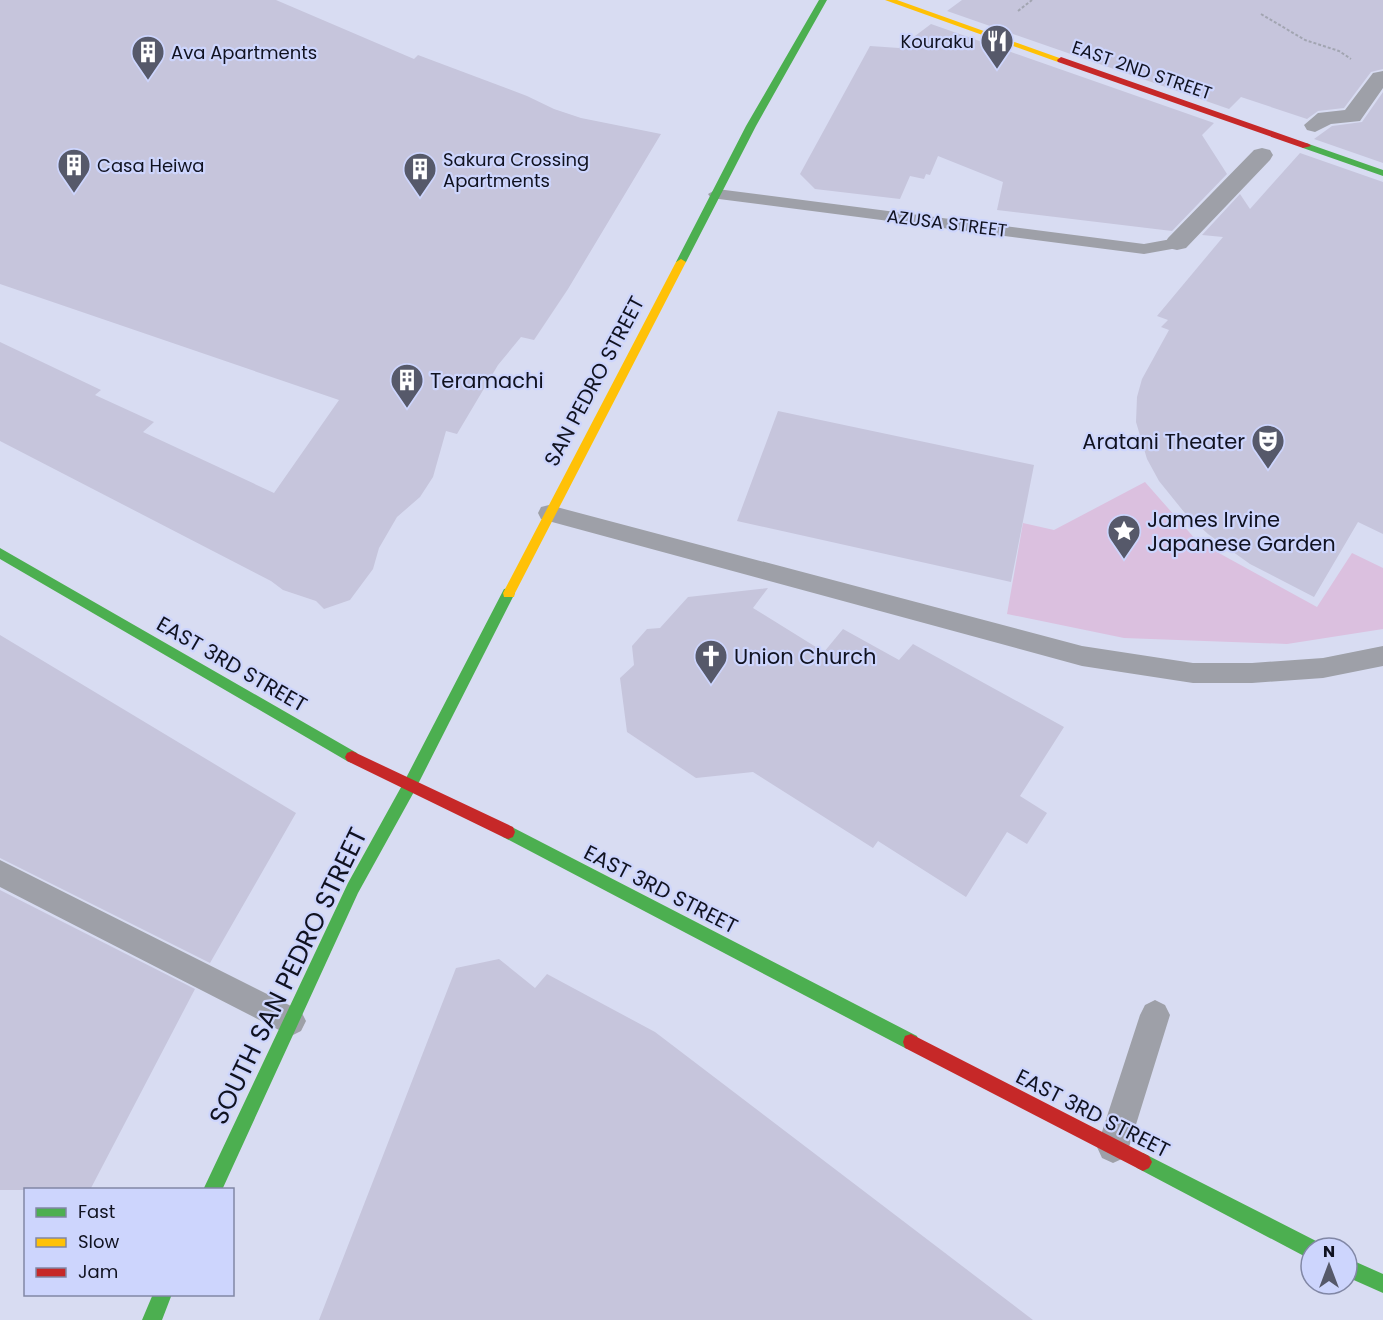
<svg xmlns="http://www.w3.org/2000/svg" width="1383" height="1320" font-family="Poppins,sans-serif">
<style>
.green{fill:#dbc0df}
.building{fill:#c6c5dc}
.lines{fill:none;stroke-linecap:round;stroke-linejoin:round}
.path{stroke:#a2a5b1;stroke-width:2;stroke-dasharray:3 2;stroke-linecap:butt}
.lane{fill:#9ea0a8;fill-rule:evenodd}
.street{fill:#9ea0a8;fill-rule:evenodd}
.fast{fill:#4caf50;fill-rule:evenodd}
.slow{fill:#ffc107;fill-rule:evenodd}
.jam{fill:#c62828;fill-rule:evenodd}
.labels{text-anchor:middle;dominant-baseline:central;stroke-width:4.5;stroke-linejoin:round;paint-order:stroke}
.far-poi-label{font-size:18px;fill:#101220;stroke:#cdd5fd;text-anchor:start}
.far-street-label{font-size:18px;fill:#101220;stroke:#cdd5fd}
.poi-label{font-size:21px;fill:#101220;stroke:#cdd5fd;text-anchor:start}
.street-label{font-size:21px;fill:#101220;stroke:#cdd5fd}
.near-street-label{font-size:26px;fill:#101220;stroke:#cdd5fd}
</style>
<rect width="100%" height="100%" fill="#d8dcf2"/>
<!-- green -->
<path class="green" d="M 1145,482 L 1197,541 L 1317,607 L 1352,553 L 1383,568 L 1383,629 L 1287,644 L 1124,638 L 1007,614 L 1023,523 L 1054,530 Z"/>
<!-- building -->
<path class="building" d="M 0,0 L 276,0 L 414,59 L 418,55 L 527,96 L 554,109 L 581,118 L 661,134 L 568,289 L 534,340 L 521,337 L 498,365 L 457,434 L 446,431 L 433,477 L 420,497 L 397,517 L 379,548 L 373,569 L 350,600 L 324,609 L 316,601 L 283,590 L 271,581 L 0,441 L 0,342 L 101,390 L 95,395 L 154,422 L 143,432 L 274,493 L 339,400 L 0,284 Z
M 962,0 L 1383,0 L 1383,69 L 1371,72 L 1344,108 L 1318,111 L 1307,119 L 1241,97 L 1229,109 L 947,11 Z
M 931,24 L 1214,123 L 1202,135 L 1227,174 L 1172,231 L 997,210 L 1003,182 L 938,156 L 930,175 L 926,174 L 924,179 L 910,176 L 900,199 L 815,189 L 800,174 L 870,46 L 899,48 Z
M 1383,92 L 1383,163 L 1314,139 L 1332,126 L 1362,122 Z
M 1300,153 L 1383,182 L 1383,534 L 1358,522 L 1314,597 L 1250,564 L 1208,534 L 1184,512 L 1159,481 L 1147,459 L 1136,422 L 1137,397 L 1142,379 L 1169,330 L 1161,327 L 1168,320 L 1157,316 L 1223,237 L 1202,235 L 1240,194 L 1250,209 Z
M 778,411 L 1034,465 L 1011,582 L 737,521 Z
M 768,588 L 753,608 L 824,652 L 843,629 L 899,660 L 913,644 L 1064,727 L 1020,796 L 1047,813 L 1027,844 L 1007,832 L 966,897 L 878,841 L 873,848 L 753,772 L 696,778 L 627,732 L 620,678 L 634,665 L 632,646 L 647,629 L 660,628 L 688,597 Z
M 0,635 L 296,813 L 210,963 L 0,858 Z
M 0,890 L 195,989 L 90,1190 L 0,1190 Z
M 499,959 L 535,988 L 547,974 L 655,1032 L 1033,1320 L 319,1320 L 456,968 Z"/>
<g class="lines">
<!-- path -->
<path class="path" d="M 1018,11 L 1032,0
M 1261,14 L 1305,40 L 1339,51 L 1351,59"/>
<!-- lane -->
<path class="lane" d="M 717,189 L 1144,244 L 1177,238 L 1186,243 L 1183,247 L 1144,254 L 711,198 L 708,194 Z
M 549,505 L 1082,646 L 1193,663 L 1252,663 L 1323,658 L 1383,646 L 1383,666 L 1323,678 L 1252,683 L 1193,683 L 1082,666 L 541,519 L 538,513 L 541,507 Z
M 0,860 L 301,1011 L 306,1021 L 301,1031 L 291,1036 L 281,1031 L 0,887 Z
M 1155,1000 L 1165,1005 L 1170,1015 L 1129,1147 L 1124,1158 L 1113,1163 L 1102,1158 L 1097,1147 L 1140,1015 L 1145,1005 Z"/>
<!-- street -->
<path class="street" d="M 1383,71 L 1383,88 L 1360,121 L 1331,124 L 1315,132 L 1307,130 L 1304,125 L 1318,113 L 1345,110 L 1373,73 Z
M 1262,148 L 1270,150 L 1273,155 L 1270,160 L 1186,248 L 1177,250 L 1168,248 L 1165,243 L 1168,238 L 1254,150 Z"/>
<!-- fast -->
<path class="fast" d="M 819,0 L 827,0 L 756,126 L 686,262 L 681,265 L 677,264 L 676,262 L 746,126 Z
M 1306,143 L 1383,170 L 1383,176 L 1303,148 L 1301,146 Z
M 0,548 L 357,753 L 359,757 L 357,761 L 352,763 L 347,761 L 0,559 Z
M 509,588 L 515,593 L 415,790 L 358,893 L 222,1190 L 203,1190 L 348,883 L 405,780 L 504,589 Z
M 508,825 L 917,1036 L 919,1042 L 917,1048 L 911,1050 L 905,1048 L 503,837 L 501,832 L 503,827 Z
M 1143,1153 L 1318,1242 L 1320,1248 L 1311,1248 L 1311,1258 L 1304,1256 L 1137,1168 L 1134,1162 L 1137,1156 Z
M 1347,1258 L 1383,1274 L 1383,1293 L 1347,1277 Z
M 153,1294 L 172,1294 L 162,1320 L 142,1320 Z"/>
<!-- slow -->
<path class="slow" d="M 885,0 L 897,0 L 1065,60 L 1058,62 Z
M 681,259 L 686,262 L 515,593 L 514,597 L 504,597 L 503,593 L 676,262 Z"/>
<!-- jam -->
<path class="jam" d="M 1061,57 L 1309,144 L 1311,146 L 1303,148 L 1058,62 L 1057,60 Z
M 352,751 L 513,827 L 515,832 L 513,837 L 508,839 L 503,837 L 347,761 L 345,757 L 347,753 Z
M 911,1034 L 1149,1156 L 1152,1162 L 1149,1168 L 1143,1171 L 1137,1168 L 905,1048 L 903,1042 L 905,1036 Z"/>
</g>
<!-- icons -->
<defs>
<g id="restaurant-pin" transform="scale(1.725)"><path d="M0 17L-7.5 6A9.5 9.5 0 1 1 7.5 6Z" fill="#56596a" stroke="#cdd5fd"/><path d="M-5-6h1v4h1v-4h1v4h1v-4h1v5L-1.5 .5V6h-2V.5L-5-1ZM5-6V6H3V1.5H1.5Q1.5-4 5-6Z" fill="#fff"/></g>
<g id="building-pin" transform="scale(1.725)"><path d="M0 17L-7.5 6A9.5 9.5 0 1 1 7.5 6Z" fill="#56596a" stroke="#cdd5fd"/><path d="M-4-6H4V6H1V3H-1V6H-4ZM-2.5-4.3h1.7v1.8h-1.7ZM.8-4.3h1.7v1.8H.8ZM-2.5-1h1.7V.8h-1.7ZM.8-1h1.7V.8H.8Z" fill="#fff"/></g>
<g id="theatre-pin" transform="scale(1.725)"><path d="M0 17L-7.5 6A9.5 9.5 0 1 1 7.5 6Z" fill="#56596a" stroke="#cdd5fd"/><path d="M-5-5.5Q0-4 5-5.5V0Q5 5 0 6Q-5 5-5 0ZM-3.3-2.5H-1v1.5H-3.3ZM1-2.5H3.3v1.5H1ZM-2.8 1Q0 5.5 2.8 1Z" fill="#fff"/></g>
<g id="sight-pin" transform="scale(1.725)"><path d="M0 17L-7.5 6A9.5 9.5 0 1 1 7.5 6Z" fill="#56596a" stroke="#cdd5fd"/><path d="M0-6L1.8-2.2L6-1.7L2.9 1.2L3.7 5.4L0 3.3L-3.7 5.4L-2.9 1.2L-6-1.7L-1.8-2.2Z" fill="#fff"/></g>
<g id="church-pin" transform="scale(1.725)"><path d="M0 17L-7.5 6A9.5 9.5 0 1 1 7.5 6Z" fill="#56596a" stroke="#cdd5fd"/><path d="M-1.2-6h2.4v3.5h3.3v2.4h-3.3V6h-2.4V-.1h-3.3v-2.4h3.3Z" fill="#fff"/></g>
</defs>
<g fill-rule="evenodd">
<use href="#restaurant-pin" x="997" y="41"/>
<use href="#building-pin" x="148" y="52"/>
<use href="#building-pin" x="74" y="165"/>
<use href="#building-pin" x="420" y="169"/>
<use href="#building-pin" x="407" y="380"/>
<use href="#theatre-pin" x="1268" y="441"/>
<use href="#sight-pin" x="1124" y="531"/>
<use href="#church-pin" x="711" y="656"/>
</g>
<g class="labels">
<!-- far-poi labels -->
<g class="far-poi-label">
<text x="974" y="41" text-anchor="end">Kouraku</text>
<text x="171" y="52">Ava Apartments</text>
<text x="443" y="159">Sakura Crossing<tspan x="443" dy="21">Apartments</tspan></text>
<text x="97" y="165">Casa Heiwa</text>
</g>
<!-- far-street labels -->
<g class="far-street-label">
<text transform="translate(1142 70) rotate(19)">EAST 2ND STREET</text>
<text transform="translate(947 223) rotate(7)">AZUSA STREET</text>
</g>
<!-- poi labels -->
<g class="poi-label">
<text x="430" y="380">Teramachi</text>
<text x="1245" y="441" text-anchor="end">Aratani Theater</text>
<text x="1147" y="519">James Irvine<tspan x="1147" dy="24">Japanese Garden</tspan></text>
<text x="734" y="656">Union Church</text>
</g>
<!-- street labels -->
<g class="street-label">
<text transform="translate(594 381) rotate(-62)">SAN PEDRO STREET</text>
<text transform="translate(232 664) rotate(30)">EAST 3RD STREET</text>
<text transform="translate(661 889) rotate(27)">EAST 3RD STREET</text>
<text transform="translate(1093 1113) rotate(27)">EAST 3RD STREET</text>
</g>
<!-- near-street labels -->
<g class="near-street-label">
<text transform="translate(288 976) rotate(-64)">SOUTH SAN PEDRO STREET</text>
</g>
</g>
<!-- legend -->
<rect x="24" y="1188" width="210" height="108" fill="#cdd5fd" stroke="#8187a5" stroke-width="1.5"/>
<rect x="36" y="1208" width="30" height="9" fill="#4caf50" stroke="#8187a5" stroke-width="1.5"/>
<text x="78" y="1218" font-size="18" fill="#101220">Fast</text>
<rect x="36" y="1238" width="30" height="9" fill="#ffc107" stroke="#8187a5" stroke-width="1.5"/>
<text x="78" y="1248" font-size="18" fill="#101220">Slow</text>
<rect x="36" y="1268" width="30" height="9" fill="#c62828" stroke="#8187a5" stroke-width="1.5"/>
<text x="78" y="1278" font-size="18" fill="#101220">Jam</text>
<!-- north arrow -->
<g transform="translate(1329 1266)"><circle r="28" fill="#cdd5fd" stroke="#8187a5" stroke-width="1.5"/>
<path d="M0-4.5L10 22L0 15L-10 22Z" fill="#56596a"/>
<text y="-9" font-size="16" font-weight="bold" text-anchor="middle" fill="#101220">N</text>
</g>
</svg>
